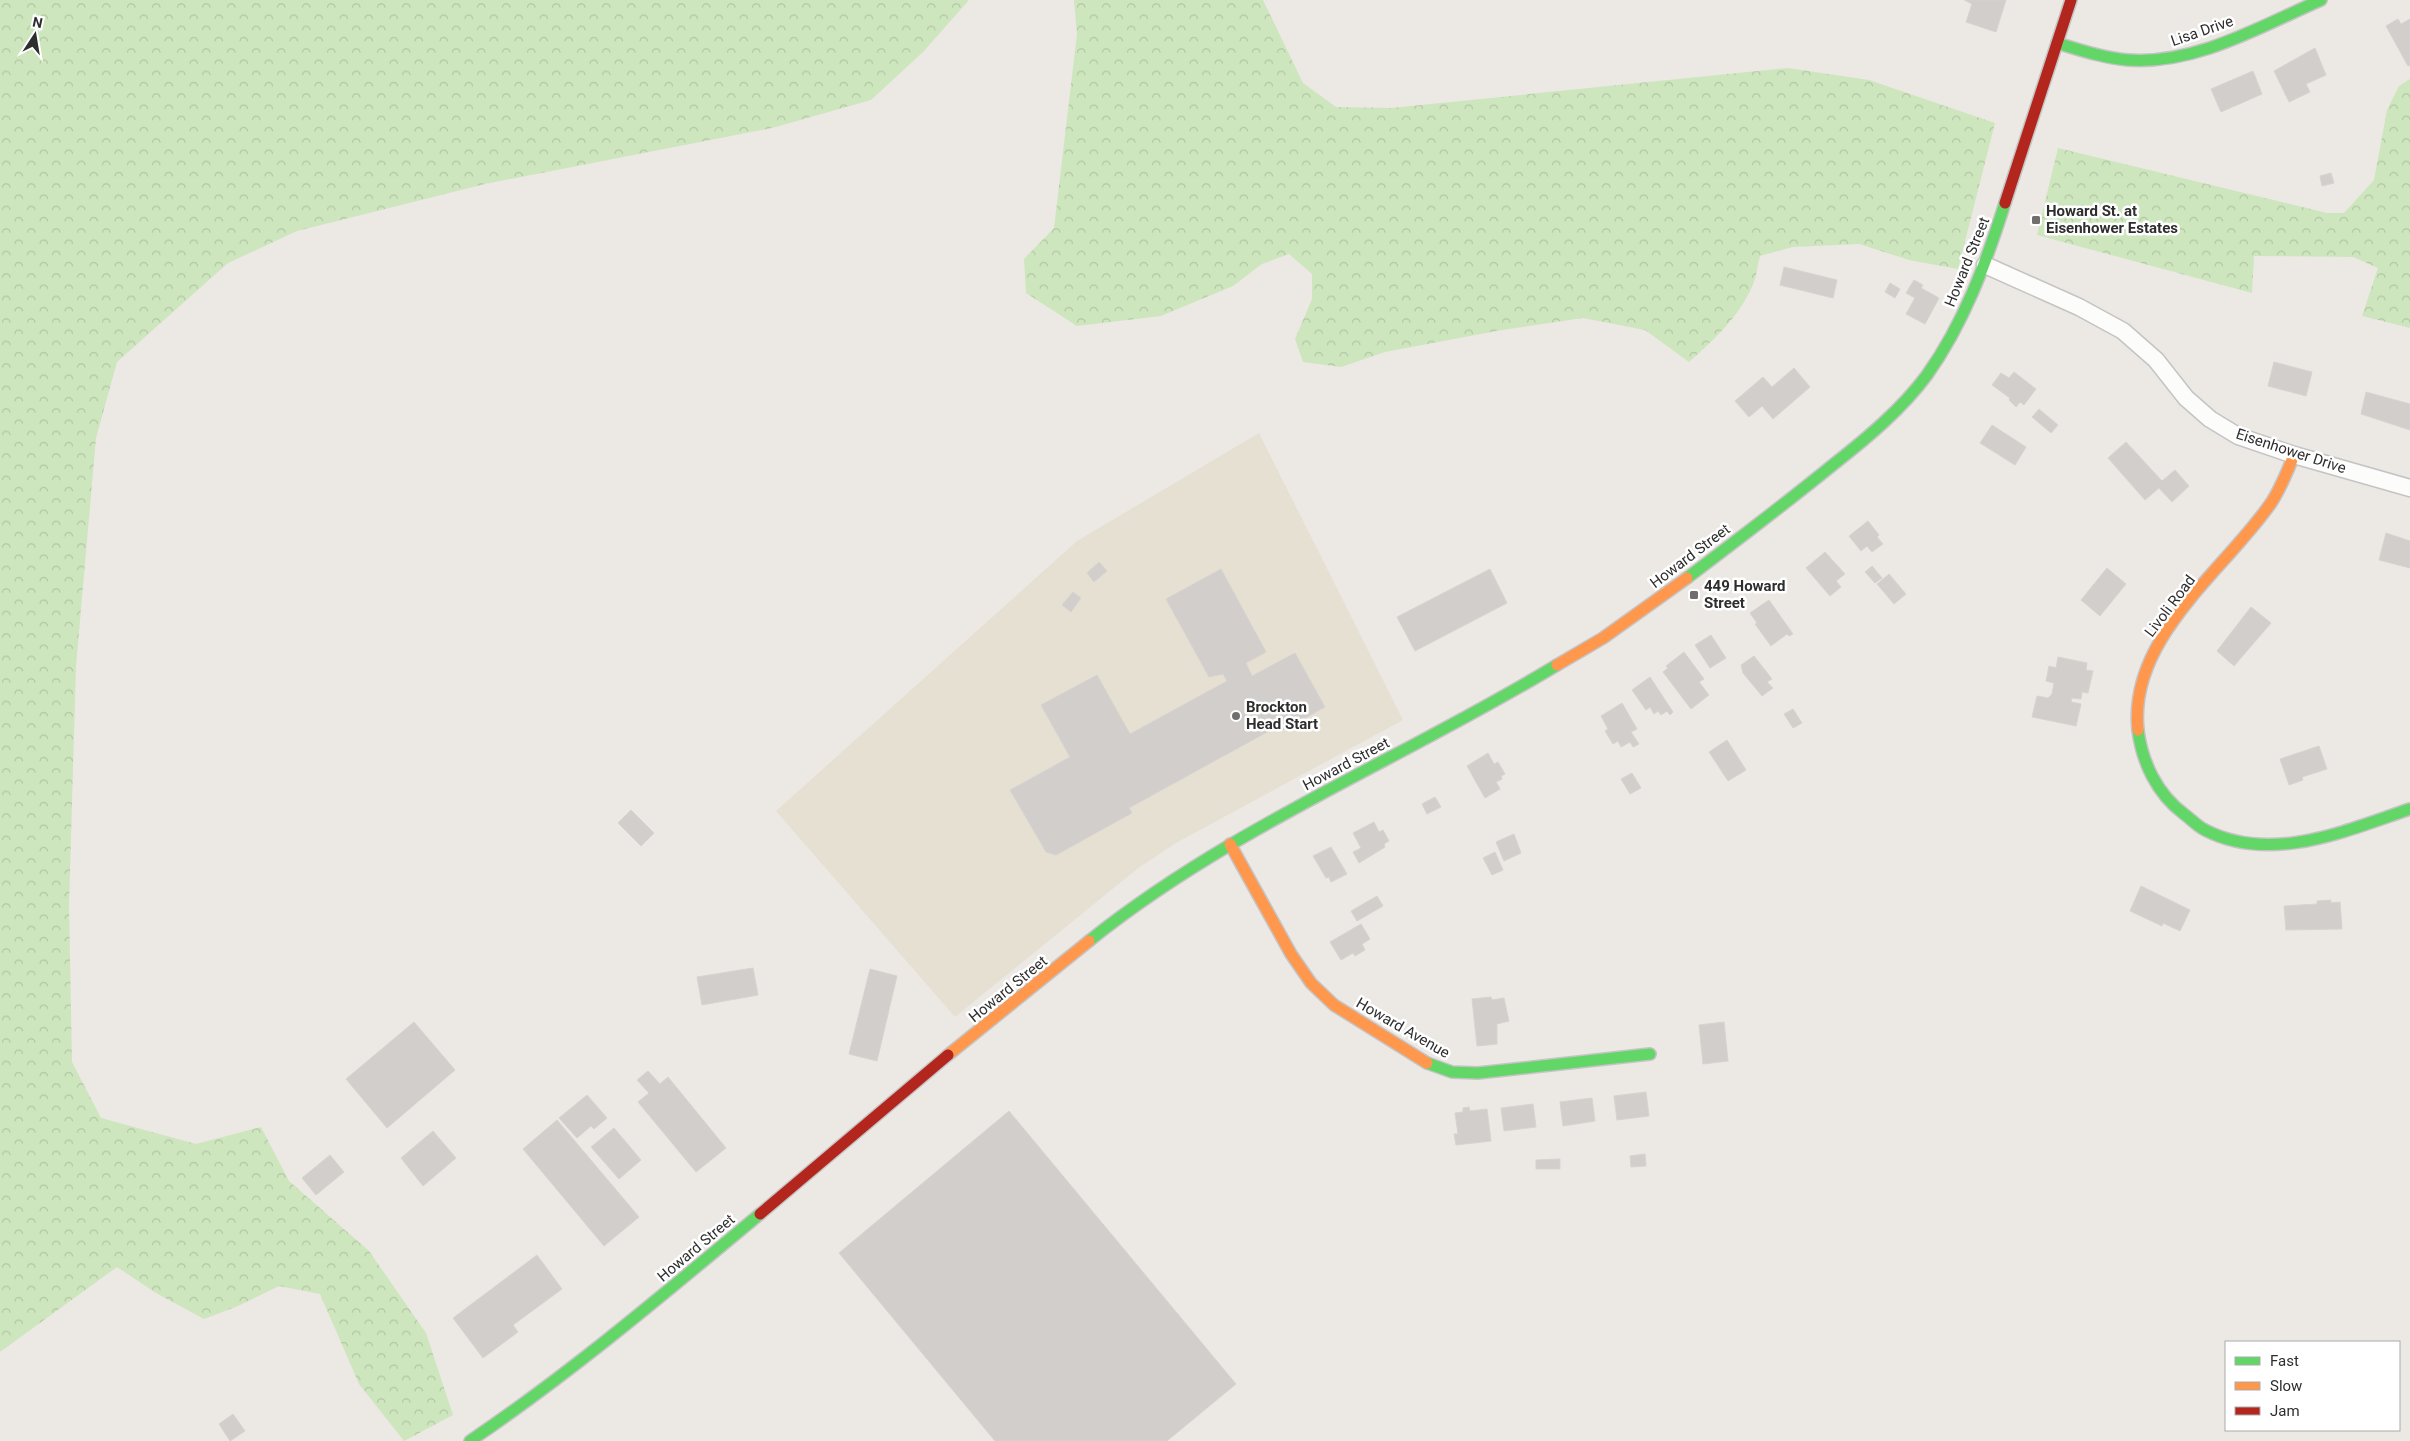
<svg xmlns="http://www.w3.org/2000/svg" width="2410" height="1441" font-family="Roboto,sans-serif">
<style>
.education{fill:#e6e0d3}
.forest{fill:url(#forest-crowns)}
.building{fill:#d1cecb;stroke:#d7d4d0}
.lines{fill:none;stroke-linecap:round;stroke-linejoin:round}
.street-casing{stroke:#c5c4c5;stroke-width:19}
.fast-casing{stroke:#c5c4c5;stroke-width:14}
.slow-casing{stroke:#c5c4c5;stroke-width:14}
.jam-casing{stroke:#c5c4c5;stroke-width:14}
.street{stroke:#fcfcfb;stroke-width:16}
.fast{stroke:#63d668;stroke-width:11}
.slow{stroke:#ff974d;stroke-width:11}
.jam{stroke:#b3261e;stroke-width:11}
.poi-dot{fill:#706f6e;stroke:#fff;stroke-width:2}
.labels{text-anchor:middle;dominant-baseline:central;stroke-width:5;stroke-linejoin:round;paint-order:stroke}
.street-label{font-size:15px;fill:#2e2e2e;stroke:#fff}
.poi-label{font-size:15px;font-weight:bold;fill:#2e2e2e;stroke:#fff;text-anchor:start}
</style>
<defs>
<pattern id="forest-crowns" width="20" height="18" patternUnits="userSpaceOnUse" patternTransform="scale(1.25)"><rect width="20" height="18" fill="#cee6be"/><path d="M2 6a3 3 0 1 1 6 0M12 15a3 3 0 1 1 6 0" fill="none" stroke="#b1c6a4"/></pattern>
</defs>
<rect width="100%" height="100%" fill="#ece8e4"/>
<!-- education -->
<path class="education" d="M 1259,433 L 1403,720 L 1176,843 L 1137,869 L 955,1017 L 776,811 L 1077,541 Z"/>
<!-- forest -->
<path class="forest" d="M 0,0 L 969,0 L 923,52 L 871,100 L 772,128 L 485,184 L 297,231 L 228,263 L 117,362 L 96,438 L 76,666 L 69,906 L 72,1062 L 101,1118 L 196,1144 L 261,1127 L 289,1181 L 369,1251 L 426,1333 L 453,1415 L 404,1441 L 359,1384 L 320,1294 L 279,1286 L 238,1306 L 204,1319 L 156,1293 L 117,1267 L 0,1352 Z
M 1074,0 L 1263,0 L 1303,83 L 1336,107 L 1391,108 L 1788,68 L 1869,80 L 1995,123 L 1958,269 L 1909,260 L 1859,244 L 1793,247 L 1760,256 C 1758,263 1757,272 1755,279 C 1743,313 1715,339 1689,362 L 1645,330 L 1583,318 L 1502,330 L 1385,352 L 1341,367 L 1303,362 L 1295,339 L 1312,299 L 1312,274 L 1289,254 L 1262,264 L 1233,286 L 1161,316 L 1077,326 L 1026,293 L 1024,259 L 1054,228 L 1077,34 Z
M 2410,79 L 2410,328 L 2362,316 L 2378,268 L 2353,257 L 2254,256 L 2252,293 L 2037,235 L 2058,148 L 2327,213 L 2344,213 L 2374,180 L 2387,110 L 2399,86 Z"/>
<!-- building -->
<path class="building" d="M 1964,0 L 2006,0 L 1996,32 L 1966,22 L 1972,4 Z
M 2398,19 L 2401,24 L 2410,19 L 2410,65 L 2408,66 L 2386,26 Z
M 2315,48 L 2326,75 L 2306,84 L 2310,92 L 2289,102 L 2274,71 Z
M 2253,71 L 2262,94 L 2221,112 L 2211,89 Z
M 2331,173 L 2334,183 L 2322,186 L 2320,176 Z
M 1784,267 L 1837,280 L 1833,298 L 1780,285 Z
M 1914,280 L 1923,285 L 1921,288 L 1939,298 L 1925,324 L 1906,314 L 1915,298 L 1906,293 Z
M 1890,283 L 1900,289 L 1895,298 L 1885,292 Z
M 2274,362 L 2312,372 L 2306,396 L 2268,386 Z
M 1794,368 L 1810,387 L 1773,419 L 1762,406 L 1749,417 L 1735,401 L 1763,377 L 1772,387 Z
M 2014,372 L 2036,389 L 2024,405 L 2020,402 L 2016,407 L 2009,400 L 2010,398 L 1992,385 L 2001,373 L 2009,378 Z
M 2366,392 L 2410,404 L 2410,430 L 2361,414 Z
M 2039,409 L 2058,425 L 2051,433 L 2032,417 Z
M 1992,425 L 2026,447 L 2015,465 L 1980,443 Z
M 2126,442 L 2162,481 L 2175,470 L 2189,486 L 2172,502 L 2159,488 L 2145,500 L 2108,458 Z
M 1868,521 L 1879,535 L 1877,537 L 1883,544 L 1872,552 L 1867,546 L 1861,551 L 1849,536 Z
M 2386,533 L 2410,541 L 2410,568 L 2379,560 Z
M 1825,552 L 1845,574 L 1836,581 L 1841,587 L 1830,596 L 1806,568 Z
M 1099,562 L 1107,571 L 1094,582 L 1087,573 Z
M 1872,566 L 1882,578 L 1875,583 L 1865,572 Z
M 2107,568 L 2126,584 L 2100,616 L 2081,600 Z
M 1221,569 L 1266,652 L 1246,663 L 1252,676 L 1295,653 L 1325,707 L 1283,730 L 1280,725 L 1129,808 L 1132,813 L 1056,855 L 1046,852 L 1010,790 L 1070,757 L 1041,705 L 1097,675 L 1130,734 L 1227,681 L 1223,674 L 1209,677 L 1166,599 Z
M 1490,569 L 1507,603 L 1415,651 L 1397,617 Z
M 1889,574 L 1906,594 L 1894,604 L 1877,584 Z
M 1073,592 L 1081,598 L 1071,612 L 1062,605 Z
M 1769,600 L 1793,634 L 1789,636 L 1787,634 L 1771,646 L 1755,624 L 1757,623 L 1750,613 Z
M 2251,607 L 2271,623 L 2234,666 L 2217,651 Z
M 1711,635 L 1726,658 L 1710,668 L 1695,645 Z
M 1684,652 L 1704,679 L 1699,682 L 1709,695 L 1691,709 L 1663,672 L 1668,668 L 1666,666 Z
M 1754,656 L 1772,679 L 1767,682 L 1773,688 L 1762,696 L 1743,673 L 1741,665 Z
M 2058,657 L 2087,663 L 2086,670 L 2093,671 L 2088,693 L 2082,692 L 2081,699 L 2072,698 L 2071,702 L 2081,704 L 2076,726 L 2032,717 L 2037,696 L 2048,698 L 2052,694 L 2054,683 L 2046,681 L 2049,666 L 2056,668 Z
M 1650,677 L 1673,712 L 1670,715 L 1667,711 L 1661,715 L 1658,711 L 1654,714 L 1650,707 L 1646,710 L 1632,690 Z
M 1622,703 L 1637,729 L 1631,732 L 1639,744 L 1633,747 L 1630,742 L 1621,747 L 1618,741 L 1613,744 L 1605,731 L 1608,729 L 1601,716 Z
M 1793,709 L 1802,723 L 1793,728 L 1784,714 Z
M 1727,740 L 1746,770 L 1728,781 L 1709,752 Z
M 2319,746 L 2327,769 L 2302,777 L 2303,780 L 2289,785 L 2280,759 Z
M 1488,753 L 1494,764 L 1498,762 L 1505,774 L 1501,776 L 1502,779 L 1496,782 L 1500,789 L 1485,798 L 1467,766 Z
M 1632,773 L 1641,788 L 1630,794 L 1621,779 Z
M 1435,797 L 1441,807 L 1427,814 L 1422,804 Z
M 631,810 L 654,833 L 641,846 L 618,823 Z
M 1374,822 L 1379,832 L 1383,830 L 1389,841 L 1384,844 L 1385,847 L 1359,863 L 1353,852 L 1361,848 L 1353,833 Z
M 1514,834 L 1521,853 L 1504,861 L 1496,842 Z
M 1331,847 L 1347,874 L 1331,882 L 1329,877 L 1326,878 L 1313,856 Z
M 1495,852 L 1503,870 L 1492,875 L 1483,858 Z
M 2141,886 L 2190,910 L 2180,931 L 2163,923 L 2162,926 L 2130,911 Z
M 1377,896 L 1383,906 L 1357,921 L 1351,911 Z
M 2331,900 L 2331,903 L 2340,902 L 2342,929 L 2286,930 L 2284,906 L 2317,904 L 2317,901 Z
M 1361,924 L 1370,939 L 1362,944 L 1365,950 L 1355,956 L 1353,953 L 1341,960 L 1330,942 Z
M 753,968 L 758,995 L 702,1005 L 697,977 Z
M 870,969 L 897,976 L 877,1061 L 849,1054 Z
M 1491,997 L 1492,1000 L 1504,998 L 1509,1021 L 1497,1024 L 1497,1044 L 1477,1046 L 1472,999 Z
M 414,1022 L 455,1070 L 387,1128 L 346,1079 Z
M 1724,1022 L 1728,1061 L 1703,1064 L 1699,1025 Z
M 648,1071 L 660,1084 L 668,1077 L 726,1148 L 696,1172 L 638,1102 L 649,1093 L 637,1080 Z
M 1646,1092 L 1649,1116 L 1617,1120 L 1614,1096 Z
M 587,1095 L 607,1118 L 594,1129 L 591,1126 L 577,1138 L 559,1118 Z
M 1592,1098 L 1595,1121 L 1563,1126 L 1560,1102 Z
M 1533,1104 L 1536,1127 L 1504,1131 L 1501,1108 Z
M 1469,1107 L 1470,1111 L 1487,1109 L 1491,1141 L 1456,1145 L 1454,1134 L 1458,1134 L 1455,1113 L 1463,1112 L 1463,1108 Z
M 1009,1111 L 1236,1384 L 1167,1441 L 995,1441 L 839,1253 Z
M 557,1120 L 639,1217 L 604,1246 L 523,1149 Z
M 614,1128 L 641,1160 L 619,1179 L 591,1147 Z
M 433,1131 L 456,1158 L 423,1186 L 401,1158 Z
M 1645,1154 L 1646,1166 L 1631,1167 L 1630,1156 Z
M 330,1155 L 344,1172 L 316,1195 L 302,1178 Z
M 1560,1159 L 1560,1169 L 1536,1169 L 1536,1160 Z
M 537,1255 L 562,1289 L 513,1325 L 518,1332 L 483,1358 L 453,1318 Z
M 233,1414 L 245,1431 L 230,1441 L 219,1424 Z"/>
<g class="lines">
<!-- street casing -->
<g class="street-casing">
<path id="street" d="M 1985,265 L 2079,307 L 2123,331 L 2156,360 L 2186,398 L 2210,419 L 2238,436 L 2294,455 L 2410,488"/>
</g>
<!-- fast casing -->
<g class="fast-casing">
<path id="fast" d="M 2057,43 C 2080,50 2104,58 2128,60 C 2196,65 2261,26 2321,0
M 1687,578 C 1736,541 1786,503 1834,464 C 1867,438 1902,409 1927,375 C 1964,323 1986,263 2005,203
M 2138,730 C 2142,762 2157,794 2184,814 C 2191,819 2197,826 2205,830 C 2271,864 2345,831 2410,809
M 1089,941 C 1231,827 1402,759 1557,665
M 1427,1063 L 1452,1072 L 1478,1073 L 1650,1054
M 470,1441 C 572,1372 665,1293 760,1214"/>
</g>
<!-- slow casing -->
<g class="slow-casing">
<path id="slow" d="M 1557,665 L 1603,638 L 1687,578
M 2138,730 C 2128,638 2224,571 2271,503 C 2281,488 2287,472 2294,455
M 1230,844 L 1291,954 L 1311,983 L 1334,1005 L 1427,1063
M 948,1055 L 1089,941"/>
</g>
<!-- jam casing -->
<g class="jam-casing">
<path id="jam" d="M 2005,203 L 2071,0
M 760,1214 L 948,1055"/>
</g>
<!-- street -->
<use href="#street" class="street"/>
<!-- fast -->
<use href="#fast" class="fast"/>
<!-- slow -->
<use href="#slow" class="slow"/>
<!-- jam -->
<use href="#jam" class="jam"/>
</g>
<!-- markers -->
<g class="poi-dot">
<rect x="2031" y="215" width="10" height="10" rx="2.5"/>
<rect x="1689" y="590" width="10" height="10" rx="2.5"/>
<circle cx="1236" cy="716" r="5"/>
</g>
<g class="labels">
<!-- street labels -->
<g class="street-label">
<text transform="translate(2202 31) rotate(-19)">Lisa Drive</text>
<text transform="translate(1967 262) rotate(-68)">Howard Street</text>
<text transform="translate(2291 451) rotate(18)">Eisenhower Drive</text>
<text transform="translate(1690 556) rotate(-37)">Howard Street</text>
<text transform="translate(2170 606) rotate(-53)">Livoli Road</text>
<text transform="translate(1346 764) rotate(-28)">Howard Street</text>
<text transform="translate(1008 989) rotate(-39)">Howard Street</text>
<text transform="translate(1403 1028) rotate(30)">Howard Avenue</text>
<text transform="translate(696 1248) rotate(-40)">Howard Street</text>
</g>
<!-- poi labels -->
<g class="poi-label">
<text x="2046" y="211">Howard St. at<tspan x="2046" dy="17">Eisenhower Estates</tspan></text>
<text x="1704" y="586">449 Howard<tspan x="1704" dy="17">Street</tspan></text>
<text x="1246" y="707">Brockton<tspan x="1246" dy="17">Head Start</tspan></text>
</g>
</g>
<!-- legend -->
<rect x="2225" y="1341" width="175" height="90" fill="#ffffff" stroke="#ababab"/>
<rect x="2235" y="1357" width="25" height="8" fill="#63d668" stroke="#ababab"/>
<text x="2270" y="1366" font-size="15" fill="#2e2e2e">Fast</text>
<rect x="2235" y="1382" width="25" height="8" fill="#ff974d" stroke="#ababab"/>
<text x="2270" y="1391" font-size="15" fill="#2e2e2e">Slow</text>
<rect x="2235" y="1407" width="25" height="8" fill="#b3261e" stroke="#ababab"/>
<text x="2270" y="1416" font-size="15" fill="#2e2e2e">Jam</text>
<!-- north arrow -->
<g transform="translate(35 35) rotate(12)" stroke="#ffffff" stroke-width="4" paint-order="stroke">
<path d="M0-4L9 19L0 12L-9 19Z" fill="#2e2e2e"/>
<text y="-8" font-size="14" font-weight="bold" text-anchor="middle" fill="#2e2e2e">N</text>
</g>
</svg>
